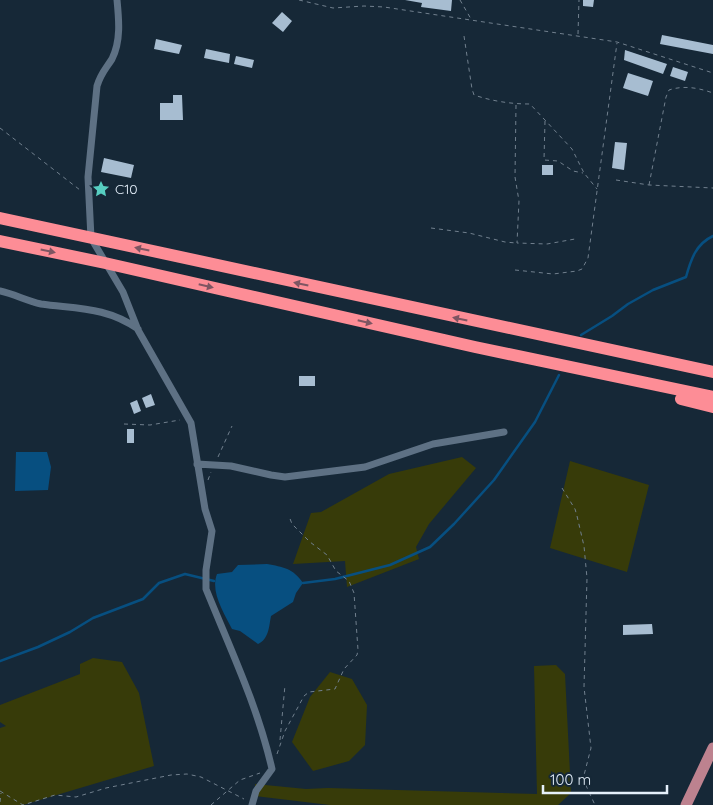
<svg xmlns="http://www.w3.org/2000/svg" width="713" height="805" font-family="Quicksand,sans-serif">
<style>
.green{fill:#373b09}
.water{fill:#074f80}
.lines{fill:none;stroke-linecap:round;stroke-linejoin:round}
.stream{stroke:#074f80;stroke-width:2.5}
.building{fill:#a7bdd1}
.path{stroke:#71808e;stroke-width:1;stroke-dasharray:4 4;stroke-linecap:butt}
.street{stroke:#5e7184;stroke-width:7}
.primary{stroke:#bd828f;stroke-width:11}
.highway{stroke:#fd8d96;stroke-width:12}
.oneway{fill:#7e5562}
.labels{text-anchor:middle;dominant-baseline:central;stroke-width:5;stroke-linejoin:round;paint-order:stroke}
.poi-label{font-size:14px;fill:#e5f0fb;stroke:#162837;text-anchor:start}
</style>
<rect width="100%" height="100%" fill="#162837"/>
<!-- green -->
<path class="green" d="M 462,457 L 476,468 L 429,524 L 416,547 L 419,559 L 347,587 L 345,561 L 293,564 L 311,513 L 321,512 L 389,474 Z
M 570,461 L 649,485 L 627,572 L 550,548 Z
M 93,658 L 122,662 L 139,693 L 154,766 L 23,805 L 0,805 L 0,728 L 6,726 L 0,722 L 0,705 L 80,674 L 80,664 Z
M 556,665 L 565,674 L 571,793 L 558,805 L 330,805 L 255,796 L 255,784 L 306,789 L 328,788 L 537,794 L 534,666 Z
M 330,672 L 352,679 L 367,705 L 365,745 L 349,761 L 313,771 L 292,742 L 310,697 Z"/>
<!-- water -->
<path class="water" d="M 16,452 L 47,452 L 51,467 L 48,490 L 15,491 Z
M 267,564 C 283,567 293,568 303,583 L 296,593 L 293,602 L 271,616 C 269,626 269,639 258,644 L 240,631 L 232,629 C 224,613 210,592 217,574 L 232,572 L 238,565 Z"/>
<g class="lines">
<!-- stream -->
<path class="stream" d="M 581,335 L 612,316 L 628,304 L 653,290 L 686,277 C 691,259 696,244 713,236
M 303,583 L 335,579 L 390,565 L 430,547 L 454,524 L 494,480 L 535,422 L 559,375
M 0,661 L 38,647 L 70,632 L 93,618 L 143,599 L 159,583 L 185,574 L 214,581"/>
</g>
<!-- building -->
<path class="building" d="M 405,0 L 452,0 L 451,11 L 421,7 L 422,3 Z
M 583,0 L 594,0 L 593,7 L 583,6 Z
M 282,12 L 292,21 L 283,32 L 272,23 Z
M 662,35 L 713,45 L 713,54 L 660,44 Z
M 156,39 L 182,45 L 179,54 L 154,49 Z
M 206,49 L 230,54 L 229,63 L 204,58 Z
M 625,50 L 667,64 L 663,74 L 624,60 Z
M 236,56 L 254,60 L 252,68 L 234,64 Z
M 673,67 L 688,72 L 685,81 L 670,76 Z
M 628,73 L 653,81 L 648,96 L 623,88 Z
M 173,95 L 182,95 L 183,120 L 160,120 L 160,103 L 173,103 Z
M 615,142 L 627,143 L 624,170 L 612,168 Z
M 104,158 L 134,165 L 131,178 L 101,172 Z
M 542,165 L 553,165 L 553,175 L 542,175 Z
M 299,376 L 315,376 L 315,386 L 299,386 Z
M 151,394 L 155,405 L 146,408 L 142,398 Z
M 137,400 L 141,411 L 134,414 L 130,403 Z
M 127,429 L 134,429 L 134,443 L 127,443 Z
M 652,624 L 653,634 L 623,635 L 623,625 Z"/>
<g class="lines">
<!-- path -->
<path class="path" d="M 299,0 L 333,8 L 364,6 L 384,7 L 617,42 L 713,73
M 460,0 L 471,19
M 578,34 L 579,0
M 464,36 L 472,89 L 474,95 C 492,101 510,104 530,104 L 572,149 L 584,173 L 597,189
M 516,105 L 515,177 L 519,201 L 517,243 L 547,244 L 575,239
M 545,121 L 544,160 L 558,161 L 573,171 L 583,173
M 0,128 L 80,190
M 616,180 L 649,185 L 713,188
M 649,185 L 666,97 L 669,90 C 684,85 699,88 713,93
M 431,228 L 469,233 L 505,242 L 516,243
M 515,270 L 553,274 L 577,271 L 582,269 L 588,258 L 617,43
M 124,424 L 150,425 L 180,420
M 218,457 L 232,426
M 208,480 L 211,472
M 562,488 L 575,509 L 577,516 L 584,546 L 587,578 L 584,687 L 591,748 L 583,779 L 595,805
M 280,740 L 285,685
M 277,754 L 285,731 L 304,696 L 309,692 L 335,689 L 344,669 L 357,655 L 358,650 L 354,593 L 349,581 L 336,571 L 327,555 L 310,542 L 292,524 L 289,516
M 0,791 L 23,805 L 55,795 L 76,797 L 106,788 L 171,775 L 187,774 L 201,777 L 244,799
M 0,802 L 1,793
M 211,805 L 240,780 L 260,773"/>
<!-- street -->
<path class="street" d="M 117,0 C 119,20 121,41 112,59 C 105,70 101,73 97,86 L 88,177 L 91,238 L 123,292 L 138,330 L 191,423 L 205,509 L 212,531 L 206,570 L 206,589 C 230,648 258,707 272,769 L 256,791 L 252,805
M 0,291 C 14,294 27,301 41,304 C 77,309 107,307 138,329
M 197,464 L 231,466 L 271,475 L 285,477 L 365,467 L 433,444 L 504,432"/>
<!-- primary -->
<path class="primary" d="M 686,805 L 713,748"/>
<!-- highway -->
<path class="highway" d="M 0,218 L 713,372
M 0,241 L 105,263 L 475,347 L 713,397
M 681,399 L 713,407"/>
</g>
<!-- one-way arrows -->
<defs><path id="oneway-solid" d="M-6-.8H1V-3.2L6.5 0L1 3.2V.8H-6Z" transform="scale(1.25)"/></defs>
<g class="oneway">
<use href="#oneway-solid" transform="translate(142 249) rotate(-168)"/>
<use href="#oneway-solid" transform="translate(48 251) rotate(12)"/>
<use href="#oneway-solid" transform="translate(301 284) rotate(-168)"/>
<use href="#oneway-solid" transform="translate(206 286) rotate(13)"/>
<use href="#oneway-solid" transform="translate(460 319) rotate(-168)"/>
<use href="#oneway-solid" transform="translate(365 322) rotate(13)"/>
</g>
<!-- icons -->
<defs>
<g id="sight-bare" transform="scale(1.35)"><path d="M0-6L1.8-2.2L6-1.7L2.9 1.2L3.7 5.4L0 3.3L-3.7 5.4L-2.9 1.2L-6-1.7L-1.8-2.2Z" fill="#57cec1" stroke="#162837" stroke-width="2.5" paint-order="stroke"/></g>
</defs>
<g fill-rule="evenodd">
<use href="#sight-bare" x="101" y="189"/>
</g>
<g class="labels">
<!-- poi labels -->
<g class="poi-label">
<text x="115" y="189">C10</text>
</g>
</g>
<!-- scale -->
<path d="M543 785v8h124v-8" fill="none" stroke="#e5f0fb" stroke-width="2.5"/>
<text x="550" y="785" font-size="15" fill="#e5f0fb" stroke="#162837" stroke-width="4" paint-order="stroke">100 m</text>
</svg>
